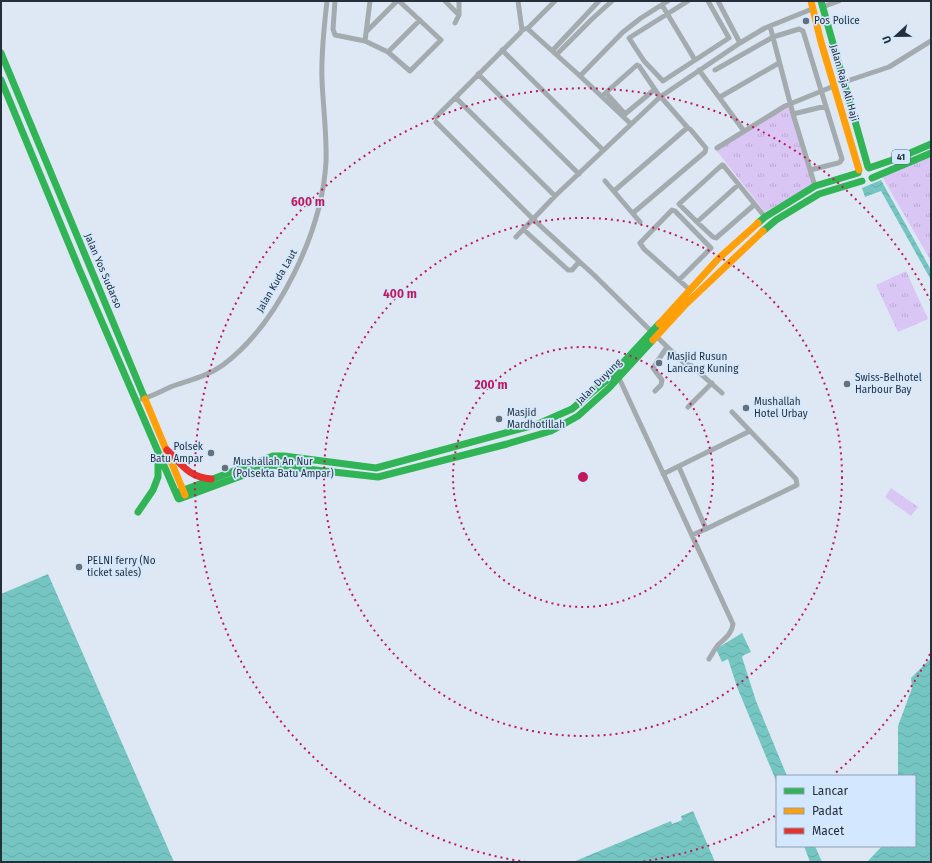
<svg xmlns="http://www.w3.org/2000/svg" width="932" height="863" font-family="'Fira Sans',sans-serif">
<style>
.grass{fill:url(#grass-tufts)}
.water{fill:url(#water-waves)}
.lines{fill:none;stroke-linecap:round;stroke-linejoin:round}
.ferry{stroke:#205c57;stroke-width:1;stroke-dasharray:5 4;stroke-linecap:butt}
.street{stroke:#a3abaf;stroke-width:5}
.fast{stroke:#30b455;stroke-width:7}
.slow{stroke:#ff9f0a;stroke-width:7}
.jam{stroke:#e5322d;stroke-width:7}
.ring{fill:none;stroke:#c2185b;stroke-width:2;stroke-dasharray:2 4}
.poi-dot{fill:#65707b;stroke:#d3e8fe;stroke-width:1.5}
.labels{text-anchor:middle;dominant-baseline:central;stroke-width:3.5;stroke-linejoin:round;paint-order:stroke}
.shield{fill:#d3e8fe;stroke:#596675;stroke-width:1}
.shield-label{font-size:9px;font-weight:bold;fill:#252f3a}
.poi-label{font-size:10px;fill:#252f3a;stroke:#d3e8fe;text-anchor:start}
.street-label{font-size:10px;fill:#252f3a;stroke:#d3e8fe}
.centre{fill:#c2185b;stroke:#d3e8fe;stroke-width:2}
.ring-label{font-size:12px;text-anchor:middle;font-weight:bold;fill:#c2185b;stroke:#d3e8fe;stroke-width:3.5;stroke-linejoin:round;paint-order:stroke}
</style>
<defs>
<pattern id="grass-tufts" width="24" height="20" patternUnits="userSpaceOnUse"><rect width="24" height="20" fill="#dac6f5"/><path d="M3 7l-1-3M5 7V3M7 7l1-3M15 17l-1-3M17 17v-4M19 17l1-3" fill="none" stroke="#bbaad3"/></pattern>
<pattern id="water-waves" width="16" height="10" patternUnits="userSpaceOnUse"><rect width="16" height="10" fill="#75c6c2"/><path d="M0 5q4-4 8 0t8 0" fill="none" stroke="#65aaa7"/></pattern>
</defs>
<rect width="100%" height="100%" fill="#dde8f4"/>
<!-- grass -->
<path class="grass" d="M 790,105 L 814,185 L 765,212 L 716,150 Z
M 931,151 L 931,261 L 880,173 Z
M 906,271 L 928,319 L 898,332 L 876,285 Z
M 891,488 L 918,507 L 911,516 L 885,497 Z"/>
<!-- water -->
<path class="water" d="M 881,180 L 931,270 L 931,280 L 881,191 L 865,197 L 862,188 Z
M 48,574 L 174,862 L 1,862 L 1,594 Z
M 742,633 L 751,652 L 744,655 L 742,657 L 756,701 L 787,776 L 777,776 L 777,783 L 737,687 L 728,659 L 722,662 L 716,649 Z
M 931,658 L 931,862 L 867,862 L 882,846 L 915,846 L 915,776 L 898,776 L 898,726 L 912,688 L 911,678 Z
M 693,811 L 715,862 L 573,862 L 671,821 L 672,824 L 682,820 L 681,816 Z
M 804,846 L 815,846 L 822,862 L 810,862 Z"/>
<g class="lines">
<!-- ferry -->
<path class="ferry" d="M 931,862 L 931,861"/>
<!-- street -->
<path class="street" d="M 335,1 L 333,29 L 335,35 L 365,41 L 388,52 L 410,71 L 441,40 L 399,1
M 445,1 L 459,15
M 688,1 L 629,38 L 644,61 L 663,81 L 729,38 L 708,1
M 718,1 L 740,43
M 662,5 L 695,60
M 822,7 L 839,1
M 455,23 L 459,15 L 459,1
M 770,26 L 793,114 L 815,186
M 528,28 L 555,1
M 522,30 L 528,28 L 529,30 L 580,76 L 631,124
M 367,31 L 397,1
M 365,41 L 370,1
M 502,50 L 603,150
M 553,50 L 599,1
M 388,52 L 420,20
M 557,54 L 592,19 L 612,1
M 699,70 L 744,131
M 715,70 L 773,37 L 799,29 L 803,31 L 842,159 L 840,162 L 838,163 L 810,170
M 478,74 L 579,174
M 580,76 L 623,32 L 641,18 L 668,1
M 844,82 L 889,67 L 931,41
M 606,93 L 625,114 L 654,90
M 602,96 L 637,65 L 639,66 L 660,97
M 661,97 L 688,128
M 720,97 L 779,63
M 456,98 L 555,196
M 793,114 L 826,106
M 436,117 L 520,33 L 522,30 L 518,1
M 436,122 L 534,220 L 594,275 L 651,331
M 717,148 L 785,106 L 834,86
M 605,181 L 640,222
M 738,185 L 697,222 L 679,204 L 722,165 L 723,165 L 765,217
M 614,191 L 687,128 L 690,129 L 706,148 L 705,152 L 633,213
M 697,222 L 713,237 L 716,238 L 754,205
M 524,230 L 568,270 L 572,270 L 579,262
M 516,237 L 555,196 L 660,97 L 740,43 L 765,28 L 812,9
M 679,280 L 711,248 L 675,211 L 672,210 L 640,243 L 644,249 L 690,290
M 656,336 L 685,364 L 692,366 L 722,393
M 619,378 L 733,624 C 732,634 724,639 718,645 C 715,649 712,654 709,659
M 655,391 L 661,385 L 662,380 L 653,368 L 667,347
M 142,399 C 153,396 163,390 173,386 C 190,380 208,376 223,365 C 279,323 322,231 326,162 C 327,135 323,106 322,80 C 321,54 324,27 327,1
M 688,407 L 712,383
M 679,467 L 706,529
M 663,474 L 750,431
M 692,535 L 706,529 L 797,485 L 796,479 L 732,412"/>
<!-- fast -->
<path class="fast" d="M 821,1 L 868,167
M 1,53 L 145,399
M 1,80 L 80,271 L 178,498
M 869,168 L 901,157 L 931,144
M 872,178 L 931,153
M 758,223 L 765,217 L 815,186 L 858,173
M 763,231 L 776,220 L 819,194 L 862,181
M 176,493 L 273,456 L 284,456 L 376,468 L 538,424 L 572,409 L 608,379 L 659,324
M 179,499 L 271,465 L 378,477 L 507,444 L 551,431 L 578,416 L 609,388 L 653,340
M 138,512 L 153,490 L 158,477 L 158,456"/>
<!-- slow -->
<path class="slow" d="M 811,1 L 821,42 L 859,170
M 659,324 L 718,259 L 758,223
M 653,340 L 686,304 L 763,231
M 145,399 L 185,495"/>
<!-- jam -->
<path class="jam" d="M 167,450 C 182,464 188,477 211,479"/>
</g>
<!-- distance rings -->
<g class="ring">
<circle cx="583" cy="477" r="130"/>
<circle cx="583" cy="477" r="259"/>
<path d="M930 654A389 389 0 0 1 833 775M775 816A389 389 0 0 1 640 862M526 862A389 389 0 1 1 930 300"/>
</g>
<!-- markers -->
<g class="poi-dot">
<circle cx="806" cy="21" r="4"/>
<circle cx="659" cy="363" r="4"/>
<circle cx="847" cy="384" r="4"/>
<circle cx="746" cy="408" r="4"/>
<circle cx="499" cy="419" r="4"/>
<circle cx="211" cy="453" r="4"/>
<circle cx="225" cy="468" r="4"/>
<circle cx="79" cy="567" r="4"/>
</g>
<g class="labels">
<!-- shield labels -->
<rect class="shield" x="892" y="150" width="18" height="14" rx="3"/>
<g class="shield-label">
<text x="901" y="157">41</text>
</g>
<!-- poi labels -->
<g class="poi-label">
<text x="814" y="21">Pos Police</text>
<text x="667" y="357">Masjid Rusun<tspan x="667" dy="12">Lancang Kuning</tspan></text>
<text x="855" y="378">Swiss-Belhotel<tspan x="855" dy="12">Harbour Bay</tspan></text>
<text x="754" y="402">Mushallah<tspan x="754" dy="12">Hotel Urbay</tspan></text>
<text x="507" y="413">Masjid<tspan x="507" dy="12">Mardhotillah</tspan></text>
<text x="203" y="447" text-anchor="end">Polsek<tspan x="203" dy="12">Batu Ampar</tspan></text>
<text x="233" y="462">Mushallah An Nur<tspan x="233" dy="12">(Polsekta Batu Ampar)</tspan></text>
<text x="87" y="561">PELNI ferry (No<tspan x="87" dy="12">ticket sales)</tspan></text>
</g>
<!-- street labels -->
<g class="street-label">
<text transform="translate(844 83) rotate(74)">Jalan Raja Ali Haji</text>
<text transform="translate(103 271) rotate(67)">Jalan Yos Sudarso</text>
<text transform="translate(277 281) rotate(-60)">Jalan Kuda Laut</text>
<text transform="translate(599 382) rotate(-45)">Jalan Duyung</text>
</g>
</g>
<circle cx="583" cy="477" r="6" class="centre"/>
<g class="ring-label">
<text x="308" y="206">600 m</text>
<text x="400" y="298">400 m</text>
<text x="491" y="389">200 m</text>
</g>
<!-- border -->
<rect width="932" height="863" fill="none" stroke="#252f3a" stroke-width="4"/>
<!-- legend -->
<rect x="776" y="775" width="140" height="72" fill="#d3e8fe" stroke="#8d9eb0"/>
<rect x="784" y="788" width="20" height="6" fill="#30b455" stroke="#8d9eb0"/>
<text x="812" y="795" font-size="12" fill="#252f3a">Lancar</text>
<rect x="784" y="808" width="20" height="6" fill="#ff9f0a" stroke="#8d9eb0"/>
<text x="812" y="815" font-size="12" fill="#252f3a">Padat</text>
<rect x="784" y="828" width="20" height="6" fill="#e5322d" stroke="#8d9eb0"/>
<text x="812" y="835" font-size="12" fill="#252f3a">Macet</text>
<!-- north arrow -->
<g transform="translate(896 36) rotate(248)" stroke="#d3e8fe" stroke-width="3" paint-order="stroke">
<path d="M0-3L7 15L0 10L-7 15Z" fill="#252f3a"/>
<text y="-6" font-size="11" font-weight="bold" text-anchor="middle" fill="#252f3a">U</text>
</g>
</svg>
